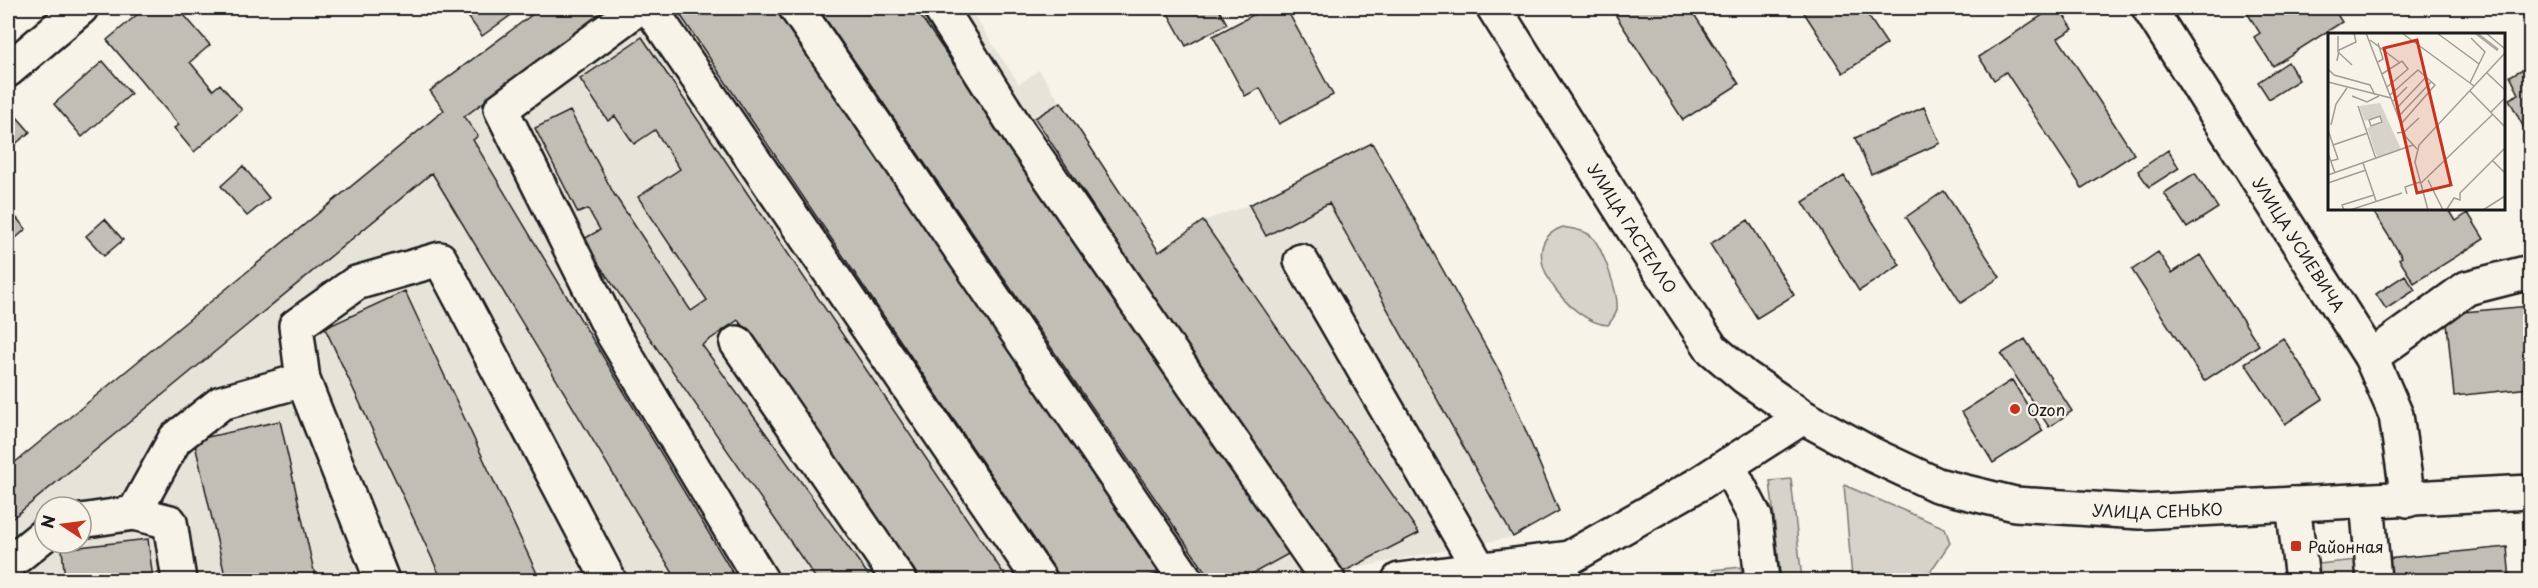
<svg xmlns="http://www.w3.org/2000/svg" width="2538" height="588" font-family="'Playpen Sans',sans-serif">
<style>
.built{fill:#e6e3d9;fill-rule:evenodd}
.green{fill:#d7d3cb;stroke:#7a7874;stroke-width:1.5}
.building{fill:#c0beb5;stroke:#1c1c1c;stroke-width:1.5}
.lines{fill:none;stroke-linecap:round;stroke-linejoin:round}
.minor-casing{stroke:#1c1c1c;stroke-width:38}
.minor{stroke:#f7f3e8;stroke-width:33}
.poi-dot{fill:#c8321e;stroke:#f7f3e8;stroke-width:2}
.labels{text-anchor:middle;dominant-baseline:central;stroke-width:4.5;stroke-linejoin:round;paint-order:stroke}
.street-label{font-size:16px;fill:#1c1c1c;stroke:#f7f3e8}
.poi-label{font-size:16px;fill:#1c1c1c;stroke:#f7f3e8;text-anchor:start}
.inset-river{fill:none;stroke:#aca9a2;stroke-width:3}
.inset-road{fill:none;stroke:#9f9d96;stroke-width:1.5}
.view{fill:#c8321e;fill-opacity:0.15;stroke:#c8321e;stroke-width:3}
.inset-edge{fill:none;stroke:#1c1c1c;stroke-width:3}
</style>
<rect width="100%" height="100%" fill="#f7f3e8"/>
<filter id="ink" filterUnits="userSpaceOnUse"><feTurbulence type="fractalNoise" baseFrequency=".0167" numOctaves="2"/><feDisplacementMap in="SourceGraphic" scale="12" xChannelSelector="R" yChannelSelector="G"/><feConvolveMatrix kernelMatrix="1 2 1 2 8 2 1 2 1" color-interpolation-filters="sRGB"/></filter>
<g filter="url(#ink)">
<!-- built -->
<path class="built" d="M 541,8 L 969,8 L 1019,84 L 1039,70 L 1159,252 L 1203,221 L 1249,205 L 1372,143 L 1506,383 L 1559,511 L 1513,537 L 1294,580 L 8,580 L 8,468 L 443,111 L 430,91 ZM 45,507 L 81,507 L 81,543 L 45,543 Z"/>
<!-- green -->
<path class="green" d="M 1563,227 C 1573,229 1586,230 1593,238 C 1603,250 1619,294 1617,309 C 1617,314 1611,321 1608,325 C 1571,324 1508,246 1563,227 Z
M 1791,479 L 1802,580 L 1781,580 L 1770,481 Z
M 1844,485 L 1945,528 L 1950,543 L 1930,572 L 1852,578 Z
M 2357,560 L 2357,580 L 2321,580 L 2319,564 Z
M 1741,567 L 1742,580 L 1714,580 L 1713,570 Z"/>
<!-- building -->
<path class="building" d="M 145,8 L 178,8 L 210,45 L 190,62 L 213,90 L 220,84 L 242,110 L 194,152 L 174,128 L 179,125 L 107,40 Z
M 462,8 L 506,8 L 511,15 L 482,36 Z
M 522,8 L 537,8 L 528,15 Z
M 541,8 L 609,8 L 464,117 L 478,136 L 473,140 L 737,580 L 677,580 L 432,173 L 8,522 L 8,468 L 444,110 L 430,91 Z
M 681,8 L 777,8 L 1159,573 L 1139,580 L 1062,580 L 677,10 Z
M 818,8 L 915,8 L 1290,553 L 1241,580 L 1211,580 Z
M 1165,8 L 1218,8 L 1227,24 L 1186,46 Z
M 1266,8 L 1286,8 L 1333,95 L 1279,124 L 1260,88 L 1245,96 L 1213,36 Z
M 1611,8 L 1690,8 L 1739,84 L 1683,120 Z
M 1801,8 L 1863,8 L 1887,44 L 1843,73 Z
M 2053,8 L 2059,8 L 2073,29 L 2058,38 L 2134,154 L 2082,188 L 2006,72 L 1994,80 L 1979,57 Z
M 2244,8 L 2333,8 L 2342,22 L 2273,66 L 2254,37 L 2260,33 Z
M 642,37 L 1008,580 L 921,580 L 738,320 L 702,345 L 872,580 L 817,580 L 582,240 L 600,230 L 588,209 L 578,213 L 535,128 L 570,111 L 614,194 L 691,311 L 707,300 L 638,197 L 680,169 L 655,130 L 634,144 L 615,116 L 608,121 L 580,79 Z
M 103,61 L 131,94 L 82,137 L 54,104 Z
M 2288,62 L 2299,80 L 2269,99 L 2258,82 Z
M 2530,65 L 2530,153 L 2523,139 L 2528,136 L 2509,99 L 2519,94 L 2510,76 Z
M 1061,102 L 1159,252 L 1203,221 L 1419,533 L 1343,572 L 1136,272 L 1035,118 Z
M 1924,107 L 1940,143 L 1871,174 L 1855,138 Z
M 10,109 L 30,132 L 13,146 L 8,139 L 8,111 Z
M 1372,143 L 1506,383 L 1559,511 L 1513,537 L 1329,203 L 1266,236 L 1249,205 Z
M 2168,150 L 2179,168 L 2149,187 L 2138,171 Z
M 243,166 L 269,198 L 247,216 L 221,186 Z
M 2195,173 L 2218,208 L 2187,228 L 2164,193 Z
M 1844,176 L 1900,265 L 1859,291 L 1803,202 Z
M 1944,191 L 2000,277 L 1961,303 L 1906,217 Z
M 8,208 L 26,229 L 8,245 Z
M 2371,208 L 2448,208 L 2456,221 L 2468,213 L 2484,239 L 2414,283 L 2399,259 L 2402,257 Z
M 105,219 L 123,240 L 104,256 L 86,236 Z
M 1748,220 L 1794,295 L 1757,318 L 1710,244 Z
M 2158,252 L 2172,273 L 2200,255 L 2259,345 L 2204,381 L 2132,270 Z
M 2405,275 L 2415,290 L 2386,309 L 2376,294 Z
M 405,291 L 540,580 L 442,580 L 325,328 Z
M 2530,306 L 2530,388 L 2454,396 L 2447,323 L 2463,312 Z
M 2283,338 L 2323,399 L 2285,424 L 2245,363 Z
M 2025,339 L 2072,411 L 2049,427 L 2001,354 Z
M 2012,380 L 2043,431 L 1993,463 L 1962,412 Z
M 280,421 L 316,580 L 226,580 L 194,440 Z
M 148,539 L 153,580 L 65,580 L 62,549 Z
M 2507,547 L 2510,580 L 2388,580 L 2386,559 Z
M 1894,577 L 1894,580 L 1849,580 Z"/>
<g class="lines">
<!-- minor casing -->
<g class="minor-casing">
<g id="minor">
<path d="M 638,8 L 501,109 L 613,334 L 761,580"/>
<path d="M 650,8 L 1040,580"/>
<path d="M 796,8 L 1186,580"/>
<path d="M 940,8 L 1020,134 L 1328,580"/>
<path id="s1" d="M 1494,8 L 1652,259 L 1712,349 L 1745,377 L 1803,417 L 1873,455 L 1937,485 L 2015,504 L 2140,512 L 2530,492"/>
<path id="s2" d="M 2149,8 L 2371,357 L 2396,415 L 2408,500"/>
<path d="M 8,70 L 81,8"/>
<path d="M 1301,261 L 1480,570 L 1483,580"/>
<path d="M 737,343 L 899,580"/>
<path d="M 2371,357 L 2467,288 L 2530,272"/>
<path d="M 1728,465 L 1755,517 L 1762,580"/>
<path d="M 2367,501 L 2374,580"/>
<path d="M 2293,504 L 2302,580"/>
<path d="M 134,513 L 170,522 L 179,580"/>
<path d="M 81,521 L 134,513 L 175,439 L 221,403 L 303,380"/>
<path d="M 8,564 L 45,534"/>
<path d="M 382,580 L 303,380 L 296,326 L 356,283 L 440,259 L 609,580"/>
<path d="M 1399,580 L 1569,558 L 1697,485 L 1803,417"/>
</g>
</g>
<!-- minor -->
<use href="#minor" class="minor"/>
</g>
</g>
<!-- markers -->
<g class="poi-dot">
<circle cx="2015" cy="409" r="6"/>
<rect x="2290" y="540" width="12" height="12" rx="3"/>
</g>
<g class="labels">
<!-- street labels -->
<g class="street-label">
<text stroke="none"><textPath href="#s1" startOffset="260">УЛИЦА ГАСТЕЛЛО</textPath></text>
<text stroke="none"><textPath href="#s2" startOffset="280">УЛИЦА УСИЕВИЧА</textPath></text>
<text stroke="none"><textPath href="#s1" startOffset="892">УЛИЦА СЕНЬКО</textPath></text>
</g>
<!-- poi labels -->
<g class="poi-label">
<text x="2027" y="409">Ozon</text>
<text x="2308" y="546">Районная</text>
</g>
</g>
<!-- overview -->
<g transform="translate(2328 33)">
<rect width="177" height="177" fill="#f7f3e8"/>
<path d="M 52,70 L 73,116 L 49,124 L 39,95 L 55,90 L 52,82 L 37,88 L 31,73 Z" fill="#d7d3cb"/>
<path class="inset-river" d="M 148,0 L 170,17"/>
<path class="inset-road" d="M 38,0 L 78,104 L 89,116M 74,0 L 146,53M 109,0 L 151,31 L 142,50M 158,0 L 177,16M 10,3 L 10,19 L 24,32M 143,5 L 157,19 L 151,31M 42,7 L 71,29M 50,10 L 55,26 L 50,29M 9,28 L 11,17 L 28,9 L 26,0M 0,36 L 6,42 L 42,52 L 47,62M 159,40 L 177,57M 54,41 L 74,28 L 80,36 L 59,54M 0,49 L 63,65M 142,58 L 177,94M 62,62 L 90,37 L 107,52 L 73,91M 24,63 L 39,69 L 51,63M 65,68 L 79,54M 30,73 L 48,126M 68,76 L 98,44M 163,79 L 177,65M 52,83 L 54,89 L 43,93 L 41,87 ZM 70,84 L 103,49M 3,92 L 8,71 L 19,55M 0,97 L 10,126 L 3,128M 69,100 L 76,99 L 91,85M 5,112 L 40,100M 0,120 L 7,140M 164,127 L 177,140M 35,130 L 46,162M 0,142 L 85,112M 100,147 L 115,177M 0,150 L 38,137M 92,151 L 165,81M 79,161 L 77,154 L 92,149M 119,176 L 126,165 L 132,167 L 132,160 L 177,115M 16,177 L 14,172 L 46,162 L 48,168M 22,177 L 74,160M 100,177 L 87,129 L 91,112 L 177,20M 155,177 L 177,163"/>
<path class="view" d="M 89,7 L 123,152 L 89,160 L 56,15 Z"/>
<rect width="177" height="177" class="inset-edge"/>
</g>
<!-- margin -->
<rect width="2538" height="588" fill="none" stroke="#f7f3e8" stroke-width="30"/>
<rect x="15" y="15" width="2508" height="558" fill="none" stroke="#1c1c1c" stroke-width="2" filter="url(#ink)"/>
<!-- north arrow -->
<g transform="translate(63 525) rotate(283)"><circle r="28" fill="#f7f3e8" stroke="#9f9d96" stroke-width="1.5"/>
<path d="M0-4.5L10 22L0 15L-10 22Z" fill="#c8321e"/>
<text y="-9" font-size="16" font-weight="bold" text-anchor="middle" fill="#1c1c1c">N</text>
</g>
</svg>
